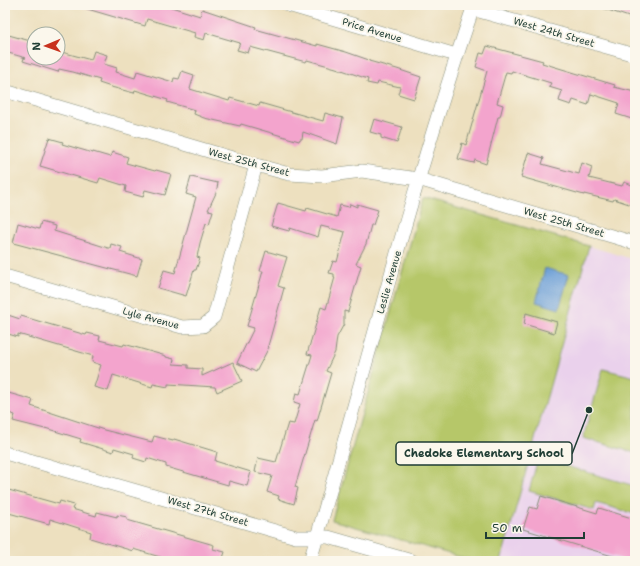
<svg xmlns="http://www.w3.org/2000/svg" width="640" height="566" font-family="'Shantell Sans',sans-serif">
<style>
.built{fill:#ead1ec}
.green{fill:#b6c769;stroke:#6a824e}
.water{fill:#6c9fd7;stroke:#466e86}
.building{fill:#f3a4cd}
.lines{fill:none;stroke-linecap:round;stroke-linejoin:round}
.minor-casing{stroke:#868e7a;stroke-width:14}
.minor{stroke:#fff;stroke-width:13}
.labels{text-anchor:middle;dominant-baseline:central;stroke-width:4;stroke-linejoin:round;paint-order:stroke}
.street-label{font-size:10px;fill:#1f3d34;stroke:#fbf7ec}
.leader{fill:none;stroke:#1f3d34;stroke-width:1.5}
.callout-dot{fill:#1f3d34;stroke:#fbf7ec;stroke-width:1.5}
.callout{fill:#fbf7ec;stroke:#1f3d34;stroke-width:1.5}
.callout-label{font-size:11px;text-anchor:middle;font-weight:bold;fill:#1f3d34}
</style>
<rect width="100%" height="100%" fill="#fbf7ec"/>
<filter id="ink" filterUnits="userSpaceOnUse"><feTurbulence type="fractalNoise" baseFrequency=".025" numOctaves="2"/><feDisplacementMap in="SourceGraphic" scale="8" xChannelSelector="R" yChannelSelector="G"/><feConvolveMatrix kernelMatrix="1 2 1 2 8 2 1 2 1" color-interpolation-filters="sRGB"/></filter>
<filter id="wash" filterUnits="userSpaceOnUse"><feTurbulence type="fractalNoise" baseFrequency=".012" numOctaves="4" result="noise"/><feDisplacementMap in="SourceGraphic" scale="16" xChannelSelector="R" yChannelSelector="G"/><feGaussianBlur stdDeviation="0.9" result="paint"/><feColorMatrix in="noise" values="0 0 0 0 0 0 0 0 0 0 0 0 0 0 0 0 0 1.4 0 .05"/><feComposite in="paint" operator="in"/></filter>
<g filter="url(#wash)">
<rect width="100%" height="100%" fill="#ede0bf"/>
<!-- built -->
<path class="built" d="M 589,246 L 635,260 L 635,561 L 501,561 Z"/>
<!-- green -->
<path class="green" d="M 423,198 L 589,246 L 501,561 L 474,561 L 332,520 Z
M 603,369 L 635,377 L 635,453 L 583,438 Z
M 538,458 L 635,486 L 635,514 L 596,503 L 594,510 L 529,491 Z"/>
<!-- water -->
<path class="water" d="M 545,268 L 569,275 L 559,309 L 536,302 Z"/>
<g id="blocks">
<!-- building -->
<path class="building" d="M 84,5 L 165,5 L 200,16 L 202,9 L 256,27 L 255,29 L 317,46 L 317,44 L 346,52 L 369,60 L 369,61 L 397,69 L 421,77 L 414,99 L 398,94 L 400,87 L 378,82 L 377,85 L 367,83 L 368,79 L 336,68 L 307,60 L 306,62 L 250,47 L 248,53 L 237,50 L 240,43 L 206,33 L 204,40 L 194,37 L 195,33 L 147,19 L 145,26 L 84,8 Z
M 600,5 L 635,5 L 635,19 L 599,7 Z
M 5,34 L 34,42 L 34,58 L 58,58 L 58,51 L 91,60 L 94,51 L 107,55 L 104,64 L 117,68 L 116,72 L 135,78 L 137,71 L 173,82 L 174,78 L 179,79 L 182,71 L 194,75 L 190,89 L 229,101 L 230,98 L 259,106 L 260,103 L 323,121 L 325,113 L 343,118 L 337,144 L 303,132 L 302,139 L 300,139 L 299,141 L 241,124 L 240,126 L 204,118 L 194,114 L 195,110 L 167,102 L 168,100 L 135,90 L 134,93 L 111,87 L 99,83 L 100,80 L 73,72 L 59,69 L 58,72 L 23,61 L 24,58 L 26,58 L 5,52 Z
M 487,46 L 543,61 L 542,63 L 615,85 L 614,87 L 635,92 L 635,120 L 616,114 L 619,103 L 591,94 L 588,105 L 573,100 L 571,105 L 559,101 L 562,91 L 549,87 L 551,83 L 512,71 L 511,73 L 506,72 L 497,103 L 503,105 L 500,117 L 498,117 L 486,164 L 475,160 L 474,163 L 458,159 L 462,143 L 466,145 L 487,71 L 476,67 L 480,53 L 484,54 Z
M 374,119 L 402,127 L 397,143 L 381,138 L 381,135 L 370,132 Z
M 49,138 L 63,142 L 62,144 L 93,153 L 93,152 L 110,157 L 112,152 L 128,157 L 126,163 L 155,171 L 156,170 L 171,174 L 165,195 L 145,190 L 143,197 L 125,192 L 126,186 L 100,178 L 98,183 L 40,166 Z
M 528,153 L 544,158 L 542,164 L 579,174 L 582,163 L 592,167 L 589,178 L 622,186 L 624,182 L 635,186 L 635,206 L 614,199 L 613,201 L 584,194 L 584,195 L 521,177 Z
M 191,177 L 218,183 L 216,193 L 208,210 L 213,211 L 209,224 L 206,223 L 200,243 L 197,257 L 200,258 L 196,270 L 194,270 L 186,296 L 158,288 L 164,270 L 175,273 L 196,197 L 186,194 Z
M 278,203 L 306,211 L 307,208 L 337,217 L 340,205 L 349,207 L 350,204 L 357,207 L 357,204 L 378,210 L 373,225 L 371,225 L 366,244 L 356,264 L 361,266 L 348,312 L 344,311 L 344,324 L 337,337 L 335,352 L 326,371 L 331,373 L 317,421 L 315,420 L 295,487 L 298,488 L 294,504 L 278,499 L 279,496 L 267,492 L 272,476 L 255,472 L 258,458 L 276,462 L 288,423 L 294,424 L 300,404 L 294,402 L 296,393 L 300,394 L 312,355 L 307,354 L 321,307 L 326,309 L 335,277 L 334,277 L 334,274 L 329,273 L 333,261 L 337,262 L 345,232 L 321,226 L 318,237 L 290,228 L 289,231 L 271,226 Z
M 41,222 L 55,226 L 54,231 L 108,248 L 110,248 L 111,244 L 122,247 L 120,252 L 142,259 L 137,276 L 13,243 L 18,223 L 39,229 Z
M 266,251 L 287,257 L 278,286 L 284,288 L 268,346 L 269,347 L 256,372 L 237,363 L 254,328 L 247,326 L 263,271 L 260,271 Z
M 526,313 L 557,322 L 554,333 L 524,324 Z
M 5,314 L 20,319 L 21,316 L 86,335 L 87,333 L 100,336 L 99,340 L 123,346 L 124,344 L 166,356 L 166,357 L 174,359 L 173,364 L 188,365 L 188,368 L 202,369 L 202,376 L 233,362 L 242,381 L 217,392 L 215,387 L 168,384 L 168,387 L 153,384 L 152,387 L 113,375 L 108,391 L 94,387 L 101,365 L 92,362 L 93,356 L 18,334 L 18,337 L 5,333 Z
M 5,392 L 33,400 L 31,406 L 104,430 L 152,442 L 154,436 L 173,441 L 174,439 L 217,452 L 215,461 L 251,472 L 247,486 L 229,481 L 228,485 L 166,467 L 166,464 L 147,458 L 146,462 L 133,458 L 134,454 L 114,448 L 113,452 L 80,442 L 81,439 L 45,428 L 45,429 L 13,421 L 15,415 L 5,412 Z
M 5,489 L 59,504 L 60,501 L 74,505 L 72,509 L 96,516 L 97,512 L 117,517 L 117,515 L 127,517 L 127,520 L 214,545 L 213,549 L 225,552 L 222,561 L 167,561 L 167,559 L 133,549 L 133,551 L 90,538 L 91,532 L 50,519 L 49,524 L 5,512 Z
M 541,496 L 597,513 L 599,508 L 635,519 L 635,561 L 629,561 L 523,529 L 530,507 L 537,509 Z"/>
</g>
</g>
<g filter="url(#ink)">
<use href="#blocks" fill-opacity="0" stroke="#868e7a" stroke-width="1"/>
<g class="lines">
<!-- minor casing -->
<g class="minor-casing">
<path id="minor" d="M 288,5 L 456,55
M 472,9 L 635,55
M 5,91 L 256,165 L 289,174 L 322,176 L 362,171 L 418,179 L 635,243
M 5,276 L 182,327 L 203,326 L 214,317 L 256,165
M 5,453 L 296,537 L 328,537 L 412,561
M 310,561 C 364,376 411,188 474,5"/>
</g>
<!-- minor -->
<use href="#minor" class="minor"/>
</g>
</g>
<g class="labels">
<!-- street labels -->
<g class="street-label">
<text transform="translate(372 30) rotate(17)">Price Avenue</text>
<text transform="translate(554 32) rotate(16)">West 24th Street</text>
<text transform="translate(249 162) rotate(15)">West 25th Street</text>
<text transform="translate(564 222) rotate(16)">West 25th Street</text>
<text transform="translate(389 282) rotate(-74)">Leslie Avenue</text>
<text transform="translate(151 318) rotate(15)">Lyle Avenue</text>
<text transform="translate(208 511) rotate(16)">West 27th Street</text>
</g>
</g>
<!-- callouts -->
<path class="leader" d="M589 410L572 454"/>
<circle class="callout-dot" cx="589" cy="410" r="4"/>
<rect class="callout" x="396" y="442" width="176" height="23" rx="4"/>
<g class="callout-label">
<text x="484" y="457">Chedoke Elementary School</text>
</g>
<!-- margin -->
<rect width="640" height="566" fill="none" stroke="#fbf7ec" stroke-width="20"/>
<!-- north arrow -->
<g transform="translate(46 46) rotate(268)"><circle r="19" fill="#fbf7ec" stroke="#a3ada2"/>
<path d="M0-3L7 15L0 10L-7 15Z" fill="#c8321e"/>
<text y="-6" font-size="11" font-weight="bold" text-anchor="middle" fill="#1f3d34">N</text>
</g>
<!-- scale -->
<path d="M486 532v6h98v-6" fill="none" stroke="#1f3d34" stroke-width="2"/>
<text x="492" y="532" font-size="12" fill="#1f3d34" stroke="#fbf7ec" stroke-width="3" paint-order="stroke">50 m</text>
</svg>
